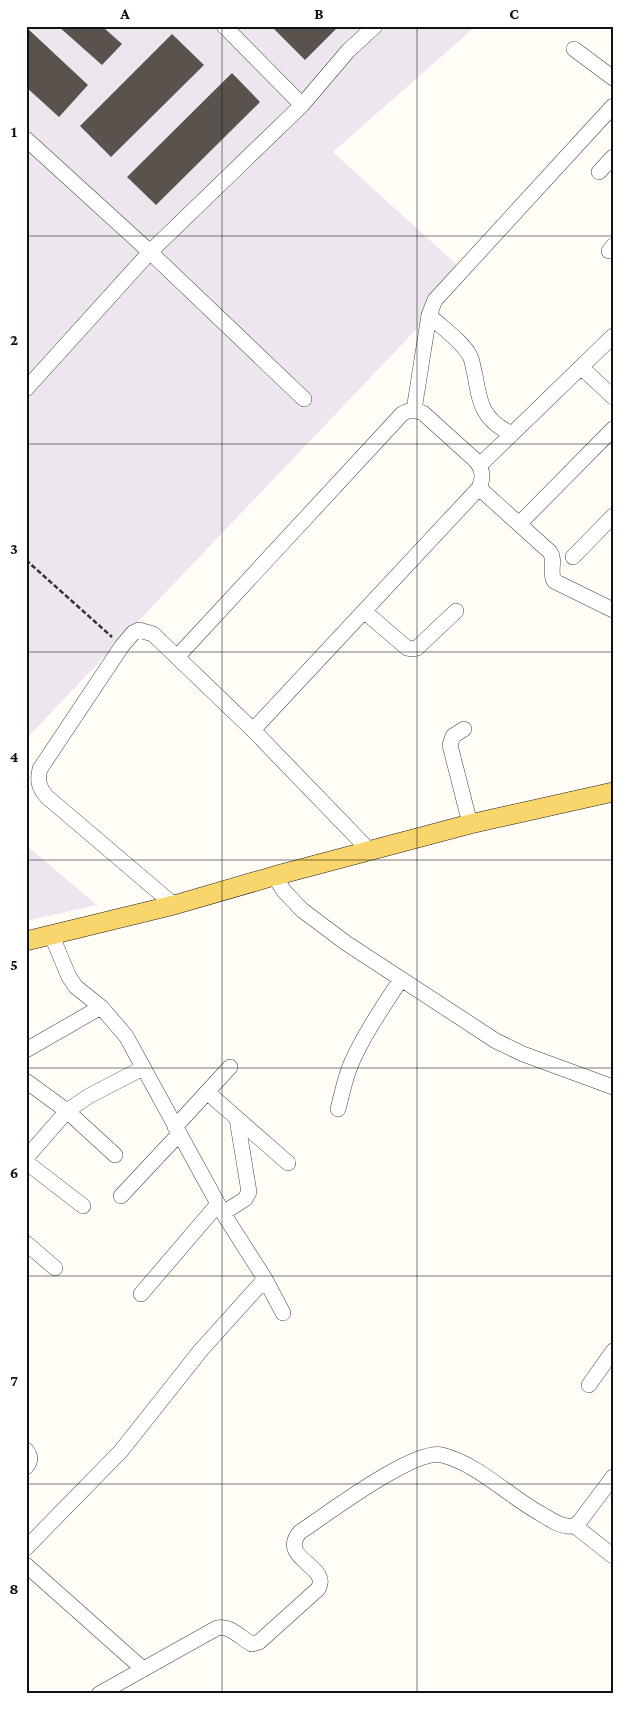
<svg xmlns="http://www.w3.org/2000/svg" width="639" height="1720" font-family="'Crimson Pro',serif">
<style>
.industrial{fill:#eee6ef}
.building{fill:#5a524d}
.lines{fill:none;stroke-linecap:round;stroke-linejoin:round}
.minor-casing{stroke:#444;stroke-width:16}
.major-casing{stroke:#222;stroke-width:20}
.path{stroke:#333;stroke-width:2.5;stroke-dasharray:5 2.5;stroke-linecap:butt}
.minor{stroke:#fff;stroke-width:15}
.major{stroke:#f9d66b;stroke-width:19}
.grid{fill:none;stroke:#111;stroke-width:1;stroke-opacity:0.55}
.neatline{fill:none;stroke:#111;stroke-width:2}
.grid-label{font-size:16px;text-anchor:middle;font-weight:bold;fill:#111}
</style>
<rect width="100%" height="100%" fill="#fffdf5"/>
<!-- industrial -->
<path class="industrial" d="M 26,26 L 476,26 L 333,152 L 468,275 L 26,739 Z
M 26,845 L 97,905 L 26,921 Z"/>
<!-- building -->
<path class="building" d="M 58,26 L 105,26 L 104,28 L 122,44 L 102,65 Z
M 276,26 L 339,26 L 305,60 L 274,29 Z
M 26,27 L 88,85 L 59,117 L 26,87 Z
M 172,34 L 204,65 L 111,157 L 80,126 Z
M 232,73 L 260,102 L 156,205 L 127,177 Z"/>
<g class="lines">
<!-- minor casing -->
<g class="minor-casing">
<path id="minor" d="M 224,26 L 302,105
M 574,49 L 613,78
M 26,139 L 150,252 L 304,399
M 599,172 L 613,157
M 609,251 L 613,246
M 429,315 C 441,327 463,342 470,356 C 473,362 473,369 475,375 C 480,405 483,420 512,434
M 581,367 L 613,397
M 26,389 L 150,252 L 302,105 L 348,51 L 375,26
M 414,410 L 429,315 L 435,300 L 613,106
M 480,465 L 613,336
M 479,488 L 550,552 C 556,561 549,571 554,581 L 613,610
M 519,524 L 613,429
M 573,557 L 613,516
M 365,612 L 407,648 L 413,649 L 417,648 L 456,611
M 177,657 L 402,414 C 410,409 414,410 423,413 L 474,459 C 483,468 484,477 479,488 L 253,730
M 464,729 L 453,736 L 450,745 L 470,824
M 274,876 L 284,891 L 302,910 L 346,943 L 496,1041 L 523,1054 L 613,1087
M 174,905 L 47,797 C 39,788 37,781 40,769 L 122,646 L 133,633 L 139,630 L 153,634 L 253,730 L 370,851
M 51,934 L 69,977 L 76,987 L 101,1007 L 126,1036 L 223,1213 L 265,1279 L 283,1313
M 26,1050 L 101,1007
M 26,1081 L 67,1111 L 115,1155
M 207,1092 L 288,1163
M 338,1109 C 342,1094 345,1078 351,1064 C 364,1034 383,1007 401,979
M 175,1127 L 230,1067
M 26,1158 L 67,1111 L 89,1096 L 143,1068
M 26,1162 L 83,1206
M 121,1196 L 179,1134
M 223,1213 L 245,1199 L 249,1192 L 237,1119
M 26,1243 L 55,1268
M 141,1294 L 218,1204
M 589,1385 L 613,1351
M 26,1450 C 31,1456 31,1461 26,1467
M 575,1526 L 613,1556
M 26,1548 L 121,1451 L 201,1350 L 265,1279
M 26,1565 L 143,1669
M 99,1694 L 217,1628 C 231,1625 240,1638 252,1644 L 259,1642 L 318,1589 C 332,1566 277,1559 300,1532 C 326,1515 414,1448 442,1455 C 480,1465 509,1497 543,1515 C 551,1520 558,1525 567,1526 C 573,1527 576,1525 580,1521 L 613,1477"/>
</g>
<!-- major casing -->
<g class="major-casing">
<path id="major" d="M 26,941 L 174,905 L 274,876 L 470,824 L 613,792"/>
</g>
<!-- path -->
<path class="path" d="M 26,560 L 112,637"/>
<!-- minor -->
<use href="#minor" class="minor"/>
<!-- major -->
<use href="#major" class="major"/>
</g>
<!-- grid -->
<path class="grid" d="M 222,26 L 222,1694M 417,26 L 417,1694M 26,236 L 613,236M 26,444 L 613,444M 26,652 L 613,652M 26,860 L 613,860M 26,1068 L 613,1068M 26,1276 L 613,1276M 26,1484 L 613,1484"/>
<!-- border -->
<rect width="639" height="1720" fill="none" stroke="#ffffff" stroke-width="55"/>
<rect x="28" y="28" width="584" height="1664" class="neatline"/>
<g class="grid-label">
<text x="125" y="19">A</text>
<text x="319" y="19">B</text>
<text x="514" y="19">C</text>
<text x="14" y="137">1</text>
<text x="14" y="345">2</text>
<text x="14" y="554">3</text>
<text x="14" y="762">4</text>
<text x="14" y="970">5</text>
<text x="14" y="1178">6</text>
<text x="14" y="1386">7</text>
<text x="14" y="1594">8</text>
</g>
</svg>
